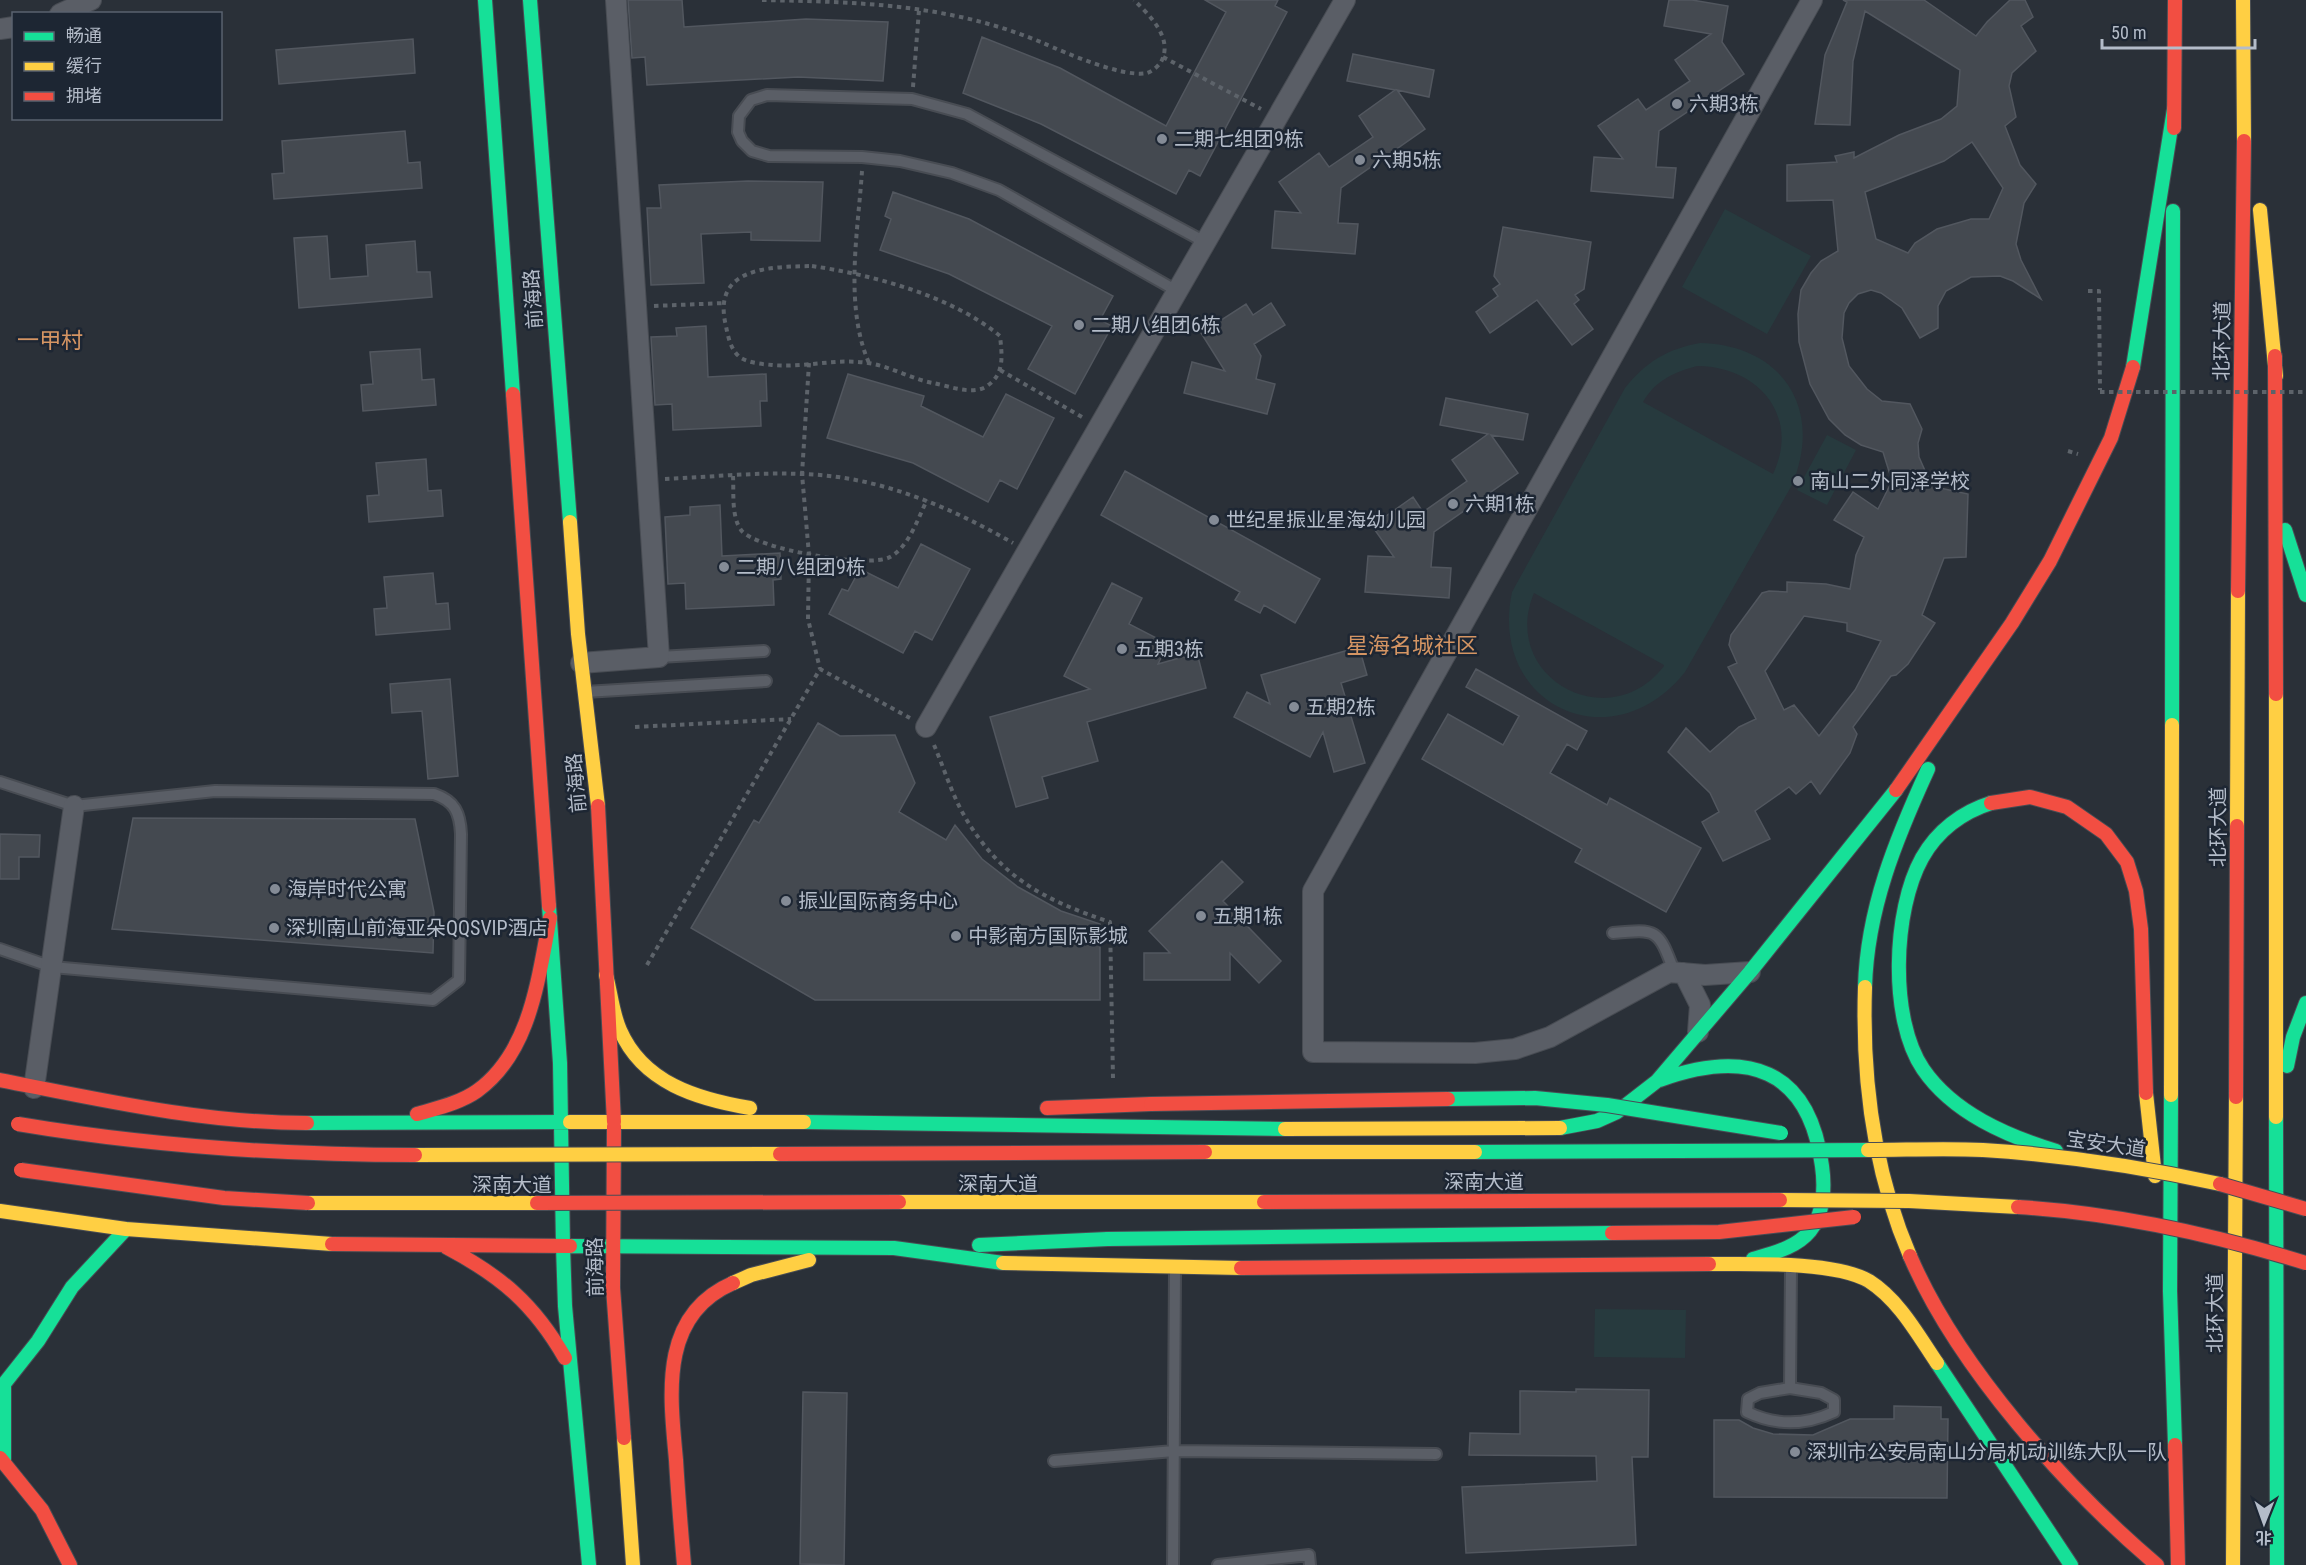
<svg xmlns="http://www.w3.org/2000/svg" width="2306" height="1565" font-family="'Roboto Condensed','Noto Sans SC',sans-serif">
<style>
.green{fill:#273a3e;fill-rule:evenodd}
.building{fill:#444950;stroke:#52575f;stroke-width:1.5;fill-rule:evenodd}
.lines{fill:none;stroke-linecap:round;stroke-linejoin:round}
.lane-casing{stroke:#484c53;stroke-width:14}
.street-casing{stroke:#484c53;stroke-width:22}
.fast-casing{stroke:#484c53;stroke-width:16}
.slow-casing{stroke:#484c53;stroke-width:16}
.jam-casing{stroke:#484c53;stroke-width:16}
.path{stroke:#5d636a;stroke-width:4;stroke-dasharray:4.5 4.5;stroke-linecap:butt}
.lane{stroke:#5a5e66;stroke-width:10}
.street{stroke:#5a5e66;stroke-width:20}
.fast{stroke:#16e098;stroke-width:14}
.slow{stroke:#ffcf43;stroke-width:14}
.jam{stroke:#f24e42;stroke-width:14}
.fast-bridge-casing{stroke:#484c55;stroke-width:16;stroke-linecap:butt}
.slow-bridge-casing{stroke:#484c55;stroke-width:16;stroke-linecap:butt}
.jam-bridge-casing{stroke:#484c55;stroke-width:16;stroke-linecap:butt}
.path-bridge{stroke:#5d636a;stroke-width:4;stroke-dasharray:4.5 4.5;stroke-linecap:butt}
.fast-bridge{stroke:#16e098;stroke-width:14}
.slow-bridge{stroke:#ffcf43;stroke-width:14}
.jam-bridge{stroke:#f24e42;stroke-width:14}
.poi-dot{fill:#848b96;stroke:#1d2633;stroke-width:2}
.labels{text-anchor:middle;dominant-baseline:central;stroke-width:5;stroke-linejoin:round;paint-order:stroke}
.poi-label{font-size:20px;fill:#b4bcc9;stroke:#1d2633;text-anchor:start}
.street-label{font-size:20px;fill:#b4bcc9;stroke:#1d2633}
.quarter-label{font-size:22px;fill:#d59563;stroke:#1d2633}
</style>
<rect width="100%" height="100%" fill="#2a3038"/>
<!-- green -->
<path class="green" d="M 1725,209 L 1811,256 L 1767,334 L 1682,287 Z
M 1700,343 C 1782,345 1824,408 1792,485 L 1685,672 C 1613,763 1488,706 1512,592 L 1625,388 C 1646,362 1667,349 1700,343 ZM 1697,366 C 1757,366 1801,415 1773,474 L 1643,402 C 1655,381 1674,372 1697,366 ZM 1534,593 L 1664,665 L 1664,666 C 1609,738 1499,677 1534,593 Z
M 1827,435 L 1856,450 L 1827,505 L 1797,490 Z
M 1595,1309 L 1686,1310 L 1685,1358 L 1594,1357 Z"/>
<!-- building -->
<path class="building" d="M 628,0 L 682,0 L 684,27 L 806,19 L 888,22 L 883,81 L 798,77 L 647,85 L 645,57 L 632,58 Z
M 1205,0 L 1278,0 L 1275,6 L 1287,12 L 1200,176 L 1189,170 L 1176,194 L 1041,124 L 963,93 L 982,37 L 1060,68 L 1166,126 L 1226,12 Z
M 1669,0 L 1692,0 L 1728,6 L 1722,42 L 1744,74 L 1659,131 L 1656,167 L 1676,168 L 1673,198 L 1591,191 L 1594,157 L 1623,159 L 1598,126 L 1638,99 L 1646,110 L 1690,81 L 1675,60 L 1711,34 L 1664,26 Z
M 1843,0 L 1924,0 L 1976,36 L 1987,22 L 2010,0 L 2025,0 L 2033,17 L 2021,26 L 2036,51 L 2012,73 L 2009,86 L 2016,117 L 2005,126 L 2020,165 L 2036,184 L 2024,203 L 2016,244 L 2021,260 L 2041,299 L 2013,281 L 2000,276 L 1971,277 L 1946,291 L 1938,306 L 1938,328 L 1920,338 L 1902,308 L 1881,293 L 1871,290 L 1858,294 L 1849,303 L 1844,313 L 1842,338 L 1849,366 L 1867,389 L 1882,401 L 1910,404 L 1922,429 L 1918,443 L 1919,457 L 1930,482 L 1940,488 L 1968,494 L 1966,557 L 1944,558 L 1922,615 L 1935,623 L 1908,664 L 1896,675 L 1891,676 L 1853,727 L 1857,734 L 1850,753 L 1820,794 L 1811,781 L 1796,794 L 1789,787 L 1755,811 L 1770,839 L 1723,861 L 1702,822 L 1719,812 L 1710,793 L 1668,752 L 1686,728 L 1710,752 L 1739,727 L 1756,719 L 1728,667 L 1737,663 L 1729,645 L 1731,635 L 1762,593 L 1769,591 L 1787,592 L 1787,582 L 1826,584 L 1850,589 L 1856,555 L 1864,537 L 1834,520 L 1853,492 L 1878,509 L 1892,481 L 1883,452 L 1861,445 L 1845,435 L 1829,419 L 1810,384 L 1799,342 L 1798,314 L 1801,290 L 1811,273 L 1821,261 L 1838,251 L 1833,200 L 1787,201 L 1787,165 L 1837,162 L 1835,156 L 1854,152 L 1854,158 L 1899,135 L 1941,119 L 1957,106 L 1960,70 L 1865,11 L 1853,61 L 1850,125 L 1815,124 L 1825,55 L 1847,2 ZM 1972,142 L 2003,188 L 1989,219 L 1971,219 L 1937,229 L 1915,243 L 1908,253 L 1876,239 L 1865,192 L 1944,161 ZM 1804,616 L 1847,623 L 1847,631 L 1881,641 L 1855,690 L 1819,736 L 1794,705 L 1784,710 L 1765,671 Z
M 413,39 L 415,73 L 279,84 L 276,50 Z
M 1353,54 L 1434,70 L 1429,97 L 1397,90 L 1425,129 L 1341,188 L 1338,223 L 1358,224 L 1355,254 L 1272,248 L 1275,211 L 1301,213 L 1279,182 L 1319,153 L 1329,167 L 1373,137 L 1359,116 L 1395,90 L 1347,81 Z
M 405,131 L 408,163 L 420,162 L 422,188 L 274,199 L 272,174 L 284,173 L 282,141 Z
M 748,181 L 823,182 L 820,241 L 751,240 L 751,232 L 701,234 L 704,283 L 651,285 L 647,208 L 661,208 L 659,185 Z
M 893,192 L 969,219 L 1113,296 L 1100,320 L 1112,326 L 1075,394 L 1028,369 L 1052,326 L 949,274 L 880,250 L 891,219 L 885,216 Z
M 1503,227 L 1591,242 L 1584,289 L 1575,295 L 1579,300 L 1574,304 L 1593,329 L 1572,345 L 1537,300 L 1490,333 L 1476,312 L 1498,296 L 1493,289 L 1500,284 L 1494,276 Z
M 327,236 L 330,279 L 368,276 L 366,245 L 415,241 L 417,272 L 430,272 L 432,297 L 299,308 L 294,238 Z
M 1271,303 L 1285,325 L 1254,344 L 1261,356 L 1256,379 L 1275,384 L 1267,414 L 1184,393 L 1192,362 L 1225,371 L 1201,333 L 1246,304 L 1253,315 Z
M 706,326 L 708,377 L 766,374 L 767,401 L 760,401 L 761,426 L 673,430 L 672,404 L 655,405 L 651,337 L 677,336 L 676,328 Z
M 420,349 L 422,380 L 434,379 L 436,405 L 363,411 L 361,385 L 373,384 L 370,352 Z
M 848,374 L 924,396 L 921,406 L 983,437 L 1006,394 L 1054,418 L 1017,489 L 1000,480 L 988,502 L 913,463 L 827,438 Z
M 1446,398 L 1528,414 L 1523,440 L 1491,435 L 1518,473 L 1434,532 L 1431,567 L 1451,568 L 1449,598 L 1365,592 L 1368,556 L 1394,557 L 1372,526 L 1413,497 L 1423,512 L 1467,481 L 1452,460 L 1488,434 L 1440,425 Z
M 426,459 L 428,491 L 441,490 L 443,516 L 369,522 L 367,496 L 379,495 L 376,463 Z
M 1125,471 L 1320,579 L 1295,623 L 1264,605 L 1260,613 L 1235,600 L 1240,592 L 1101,515 Z
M 720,505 L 722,556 L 780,553 L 781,579 L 773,580 L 774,605 L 686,609 L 685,583 L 668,584 L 665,517 L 690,515 L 690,507 Z
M 921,544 L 970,569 L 932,640 L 915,631 L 903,653 L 829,614 L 842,589 L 848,591 L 860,569 L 898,588 Z
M 433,573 L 436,604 L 448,603 L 450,629 L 376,635 L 374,609 L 387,608 L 384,577 Z
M 1112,583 L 1142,598 L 1129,624 L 1168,644 L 1158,664 L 1197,653 L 1206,688 L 1087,722 L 1098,761 L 1042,777 L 1048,798 L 1016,807 L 990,717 L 1090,689 L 1064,676 Z
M 1359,647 L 1367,675 L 1341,683 L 1365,763 L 1334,772 L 1323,732 L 1310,757 L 1234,717 L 1247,692 L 1270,704 L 1261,675 Z
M 1476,669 L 1587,731 L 1577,750 L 1567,744 L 1550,773 L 1607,805 L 1610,798 L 1701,848 L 1666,912 L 1575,862 L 1582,849 L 1422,759 L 1448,714 L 1503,745 L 1519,716 L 1466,687 Z
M 450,679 L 458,776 L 428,779 L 422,711 L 392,713 L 390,684 Z
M 818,723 L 840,736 L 895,735 L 915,783 L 899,812 L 946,840 L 955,825 L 982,859 L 1018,887 L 1061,911 L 1100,924 L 1100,1000 L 815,1000 L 691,928 L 754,820 L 759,823 Z
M 133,818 L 415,819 L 434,912 L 433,953 L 112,929 Z
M 0,834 L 40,835 L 39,857 L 19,857 L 19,879 L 0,879 Z
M 1222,861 L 1243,882 L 1223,901 L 1281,961 L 1259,983 L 1230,953 L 1230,980 L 1144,980 L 1144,953 L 1170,953 L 1149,931 Z
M 1576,1389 L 1649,1390 L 1648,1457 L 1632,1457 L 1636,1545 L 1466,1553 L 1462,1487 L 1597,1481 L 1596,1456 L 1469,1455 L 1470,1433 L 1520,1434 L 1520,1391 L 1576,1392 Z
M 803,1392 L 847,1393 L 844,1565 L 800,1564 Z
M 1894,1406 L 1941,1407 L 1941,1419 L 1948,1419 L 1947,1498 L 1714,1497 L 1714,1420 L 1739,1420 L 1753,1428 L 1773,1434 L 1813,1435 L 1850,1419 L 1894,1419 Z"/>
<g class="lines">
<!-- lane casing -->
<g class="lane-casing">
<path id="lane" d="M 1177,291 L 999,190 L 952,173 L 900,161 L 862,157 L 769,156 L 752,151 L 742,141 L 738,132 L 739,116 L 751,100 L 767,95 L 912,99 L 967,114 L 1205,242
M 659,657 L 764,651
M 585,692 L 766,681
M 0,782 L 74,806 L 215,791 L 434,794 C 455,801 460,813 461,834 L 459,980 L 433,1000 L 52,967 L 0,949
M 1613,933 C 1658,929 1658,929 1674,971
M 1790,1388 L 1821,1393 L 1834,1400 L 1834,1412 C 1804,1426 1776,1426 1747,1412 L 1748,1399 L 1760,1393 Z
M 1790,1388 L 1791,1268
M 1054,1461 L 1174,1451 L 1436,1454
M 1173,1565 L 1175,1271
M 1218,1565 L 1309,1555 L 1310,1565"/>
</g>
<!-- street casing -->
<g class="street-casing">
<path id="street" d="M 60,14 L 91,0
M 0,29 L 14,27
M 581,663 L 659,657 L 616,0
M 926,727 L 1345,0
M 1750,972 L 1705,975 L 1669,972 L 1550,1037 L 1515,1049 L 1475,1053 L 1313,1052 L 1313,891 L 1812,0
M 1684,973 L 1700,1005 L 1698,1032
M 34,1088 L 74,806"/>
</g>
<!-- fast casing -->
<g class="fast-casing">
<path id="fast" d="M 485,0 L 513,394
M 530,0 L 570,522
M 2133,367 L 2174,109
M 2285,530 L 2306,595
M 2172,725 L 2173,211
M 1991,803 C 1962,812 1937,831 1922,858 C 1893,910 1889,1019 1923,1069 C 1953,1113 2007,1136 2056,1151
M 549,906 L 560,1063 L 563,1246
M 1865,987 C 1867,909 1896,839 1928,769
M 2287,1066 L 2293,1037 L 2306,1003
M 1660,1080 C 1746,1049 1809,1067 1822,1166 C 1825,1187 1824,1214 1810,1231 C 1796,1248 1773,1253 1753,1259
M 2171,1095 L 2170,1291 L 2175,1445
M 2276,1117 L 2277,1565
M 804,1122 L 1285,1129
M 307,1123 L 570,1122
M 1560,1128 L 1597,1121 L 1617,1112 L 1657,1081 L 1750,972 L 1896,790
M 979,1245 L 1108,1239
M 563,1246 L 565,1306 L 589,1565
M 570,1246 L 894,1248 L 1003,1263
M 1937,1363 L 2071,1565
M 4,1463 L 4,1384 L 38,1341 L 72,1287 L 126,1229"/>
</g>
<!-- slow casing -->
<g class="slow-casing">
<path id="slow" d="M 2243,0 L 2244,141
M 2260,210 L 2276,376
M 570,522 L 578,634 L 598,806
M 2276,694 L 2276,1117
M 2237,826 L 2238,591
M 606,975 C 611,993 612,1012 620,1030 C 643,1083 697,1099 750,1108
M 1865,987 C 1862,1077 1874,1172 1910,1256
M 2146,1093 L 2155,1176
M 2171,1095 L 2172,725
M 570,1122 L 804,1122
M 1285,1129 L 1560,1128
M 0,1211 L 126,1229 L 332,1244
M 1003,1263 L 1241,1268
M 1709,1264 C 1750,1264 1835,1261 1869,1281 C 1899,1300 1918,1335 1937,1363
M 733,1283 L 751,1275 L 809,1260
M 624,1438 L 633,1565
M 2233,1565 L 2236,1097"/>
</g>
<!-- jam casing -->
<g class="jam-casing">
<path id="jam" d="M 2174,128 L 2175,0
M 2275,356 L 2276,694
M 513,394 L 549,906
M 2238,591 L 2244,141
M 1896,790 L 2012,623 L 2050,561 L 2111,438 L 2133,367
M 1991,803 L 2030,797 L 2067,807 L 2106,834 L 2127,862 L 2136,891 L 2141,929 L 2146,1093
M 598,806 L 614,1122
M 0,1080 C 102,1100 203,1123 307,1123
M 2236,1097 L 2237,826
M 1047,1108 L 1151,1104
M 417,1114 C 437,1108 460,1103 477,1091 C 531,1052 538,978 550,918
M 614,1126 L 613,1288 L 624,1438
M 332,1244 L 570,1246
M 446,1247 C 501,1276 534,1304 565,1358
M 1910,1256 C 1957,1366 2066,1488 2157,1565
M 1241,1268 L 1709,1264
M 2175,1445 L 2178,1565
M 0,1458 L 42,1510 L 70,1565
M 684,1565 C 681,1530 678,1495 676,1460 C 670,1394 659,1315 733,1283"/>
</g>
<!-- path -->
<path class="path" d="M 762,0 C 860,2 951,4 1043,43 C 1066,53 1123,78 1147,73 C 1153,71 1158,66 1161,62 C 1174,38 1149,15 1134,0
M 1163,57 L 1261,109
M 913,87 L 919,10
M 862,171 C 858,232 844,306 869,363
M 812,266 C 873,275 952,296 1000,336 C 1002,355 1005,374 987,386 C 973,396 949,386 933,383 C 911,379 890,366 868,363 C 836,358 804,368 772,365 C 762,364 750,363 741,358 C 731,351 728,337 726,326 C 711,266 771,267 812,266 Z
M 2088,291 L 2099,291 L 2100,390
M 654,306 L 725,303
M 809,363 L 802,474 L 809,555 L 808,619 L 820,669
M 1000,370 L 1082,417
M 2068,451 L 2078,454
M 733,476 C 734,492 731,516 741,530 C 755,549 869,569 890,557 C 909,547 918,518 927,500
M 665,479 C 710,477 757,472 802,474 C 878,476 948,506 1013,543
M 635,727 L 791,719
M 934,745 C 944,768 952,795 965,817 C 1001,878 1044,900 1110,922 L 1113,1078
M 647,965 L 820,669 L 910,718"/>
<!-- lane -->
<use href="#lane" class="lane"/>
<!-- street -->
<use href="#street" class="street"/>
<!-- fast -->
<use href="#fast" class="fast"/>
<!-- slow -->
<use href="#slow" class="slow"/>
<!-- jam -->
<use href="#jam" class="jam"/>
<!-- fast-bridge casing -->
<g class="fast-bridge-casing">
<path id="fast-bridge" d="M 1448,1099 L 1535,1098 L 1607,1105 L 1781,1133
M 1475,1152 L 1868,1150
M 1108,1239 L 1612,1233"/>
</g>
<!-- slow-bridge casing -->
<g class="slow-bridge-casing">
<path id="slow-bridge" d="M 1868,1150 C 1906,1150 1945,1148 1983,1150 C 2063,1155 2143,1167 2220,1184
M 1205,1152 L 1475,1152
M 415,1155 L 780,1154
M 1780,1200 L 1909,1201 L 2018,1207
M 899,1202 L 1264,1202
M 308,1203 L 537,1203"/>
</g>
<!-- jam-bridge casing -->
<g class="jam-bridge-casing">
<path id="jam-bridge" d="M 1151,1104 L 1448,1099
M 18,1124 C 149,1146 281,1155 415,1155
M 780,1154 L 1205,1152
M 21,1170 L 224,1198 L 308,1203
M 2220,1184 L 2306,1209
M 1264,1202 L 1780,1200
M 537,1203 L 899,1202
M 2018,1207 C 2116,1213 2212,1234 2306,1263
M 1612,1233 L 1719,1232 L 1854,1217"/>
</g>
<!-- path-bridge -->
<path class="path-bridge" d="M 2100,392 L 2306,392"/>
<!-- fast-bridge -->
<use href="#fast-bridge" class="fast-bridge"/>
<!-- slow-bridge -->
<use href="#slow-bridge" class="slow-bridge"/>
<!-- jam-bridge -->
<use href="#jam-bridge" class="jam-bridge"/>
</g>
<!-- markers -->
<g class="poi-dot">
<circle cx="1677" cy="104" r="6"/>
<circle cx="1162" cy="139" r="6"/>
<circle cx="1360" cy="160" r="6"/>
<circle cx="1079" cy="325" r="6"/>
<circle cx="1798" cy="481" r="6"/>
<circle cx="1453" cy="504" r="6"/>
<circle cx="1214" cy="520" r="6"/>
<circle cx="724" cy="567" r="6"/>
<circle cx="1122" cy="649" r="6"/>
<circle cx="1294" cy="707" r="6"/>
<circle cx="275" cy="889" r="6"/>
<circle cx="786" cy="901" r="6"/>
<circle cx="1201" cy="916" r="6"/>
<circle cx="274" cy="928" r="6"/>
<circle cx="956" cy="936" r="6"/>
<circle cx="1795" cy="1452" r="6"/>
</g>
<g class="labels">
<!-- poi labels -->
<g class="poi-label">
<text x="1689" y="104">六期3栋</text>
<text x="1174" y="139">二期七组团9栋</text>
<text x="1372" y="160">六期5栋</text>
<text x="1091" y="325">二期八组团6栋</text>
<text x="1810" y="481">南山二外同泽学校</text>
<text x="1465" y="504">六期1栋</text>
<text x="1226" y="520">世纪星振业星海幼儿园</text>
<text x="736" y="567">二期八组团9栋</text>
<text x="1134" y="649">五期3栋</text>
<text x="1306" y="707">五期2栋</text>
<text x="287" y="889">海岸时代公寓</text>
<text x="798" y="901">振业国际商务中心</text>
<text x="1213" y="916">五期1栋</text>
<text x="286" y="928">深圳南山前海亚朵QQSVIP酒店</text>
<text x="968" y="936">中影南方国际影城</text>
<text x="1807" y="1452">深圳市公安局南山分局机动训练大队一队</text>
</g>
<!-- street labels -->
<g class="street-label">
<text transform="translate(533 299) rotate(-94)">前海路</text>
<text transform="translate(2222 341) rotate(-89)">北环大道</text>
<text transform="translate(576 783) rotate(-95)">前海路</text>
<text transform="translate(2218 827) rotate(-90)">北环大道</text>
<text transform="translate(2106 1144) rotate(8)">宝安大道</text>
<text x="1484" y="1182">深南大道</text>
<text x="998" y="1184">深南大道</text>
<text x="512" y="1185">深南大道</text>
<text transform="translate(595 1267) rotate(-91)">前海路</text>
<text transform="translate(2215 1313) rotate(-90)">北环大道</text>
</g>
<!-- quarter labels -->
<g class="quarter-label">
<text x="50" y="340">一甲村</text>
<text x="1412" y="645">星海名城社区</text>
</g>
</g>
<!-- legend -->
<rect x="12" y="12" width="210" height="108" fill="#1d2633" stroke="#59626f" stroke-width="1.5"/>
<rect x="24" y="32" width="30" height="9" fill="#16e098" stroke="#59626f" stroke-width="1.5"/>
<text x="66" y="42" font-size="18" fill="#b4bcc9">畅通</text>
<rect x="24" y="62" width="30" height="9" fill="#ffcf43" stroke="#59626f" stroke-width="1.5"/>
<text x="66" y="72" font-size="18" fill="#b4bcc9">缓行</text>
<rect x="24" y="92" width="30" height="9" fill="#f24e42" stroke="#59626f" stroke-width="1.5"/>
<text x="66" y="102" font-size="18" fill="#b4bcc9">拥堵</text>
<!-- north arrow -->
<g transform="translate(2264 1523) rotate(181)" stroke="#1d2633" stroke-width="4.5" paint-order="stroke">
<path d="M0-4.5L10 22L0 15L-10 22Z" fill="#b4bcc9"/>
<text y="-9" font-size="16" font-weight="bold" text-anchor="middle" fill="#b4bcc9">北</text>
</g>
<!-- scale -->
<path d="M2102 39v9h153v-9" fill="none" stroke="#b4bcc9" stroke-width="3"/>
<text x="2111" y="39" font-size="18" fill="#b4bcc9" stroke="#1d2633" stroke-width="4.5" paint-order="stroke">50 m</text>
</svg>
